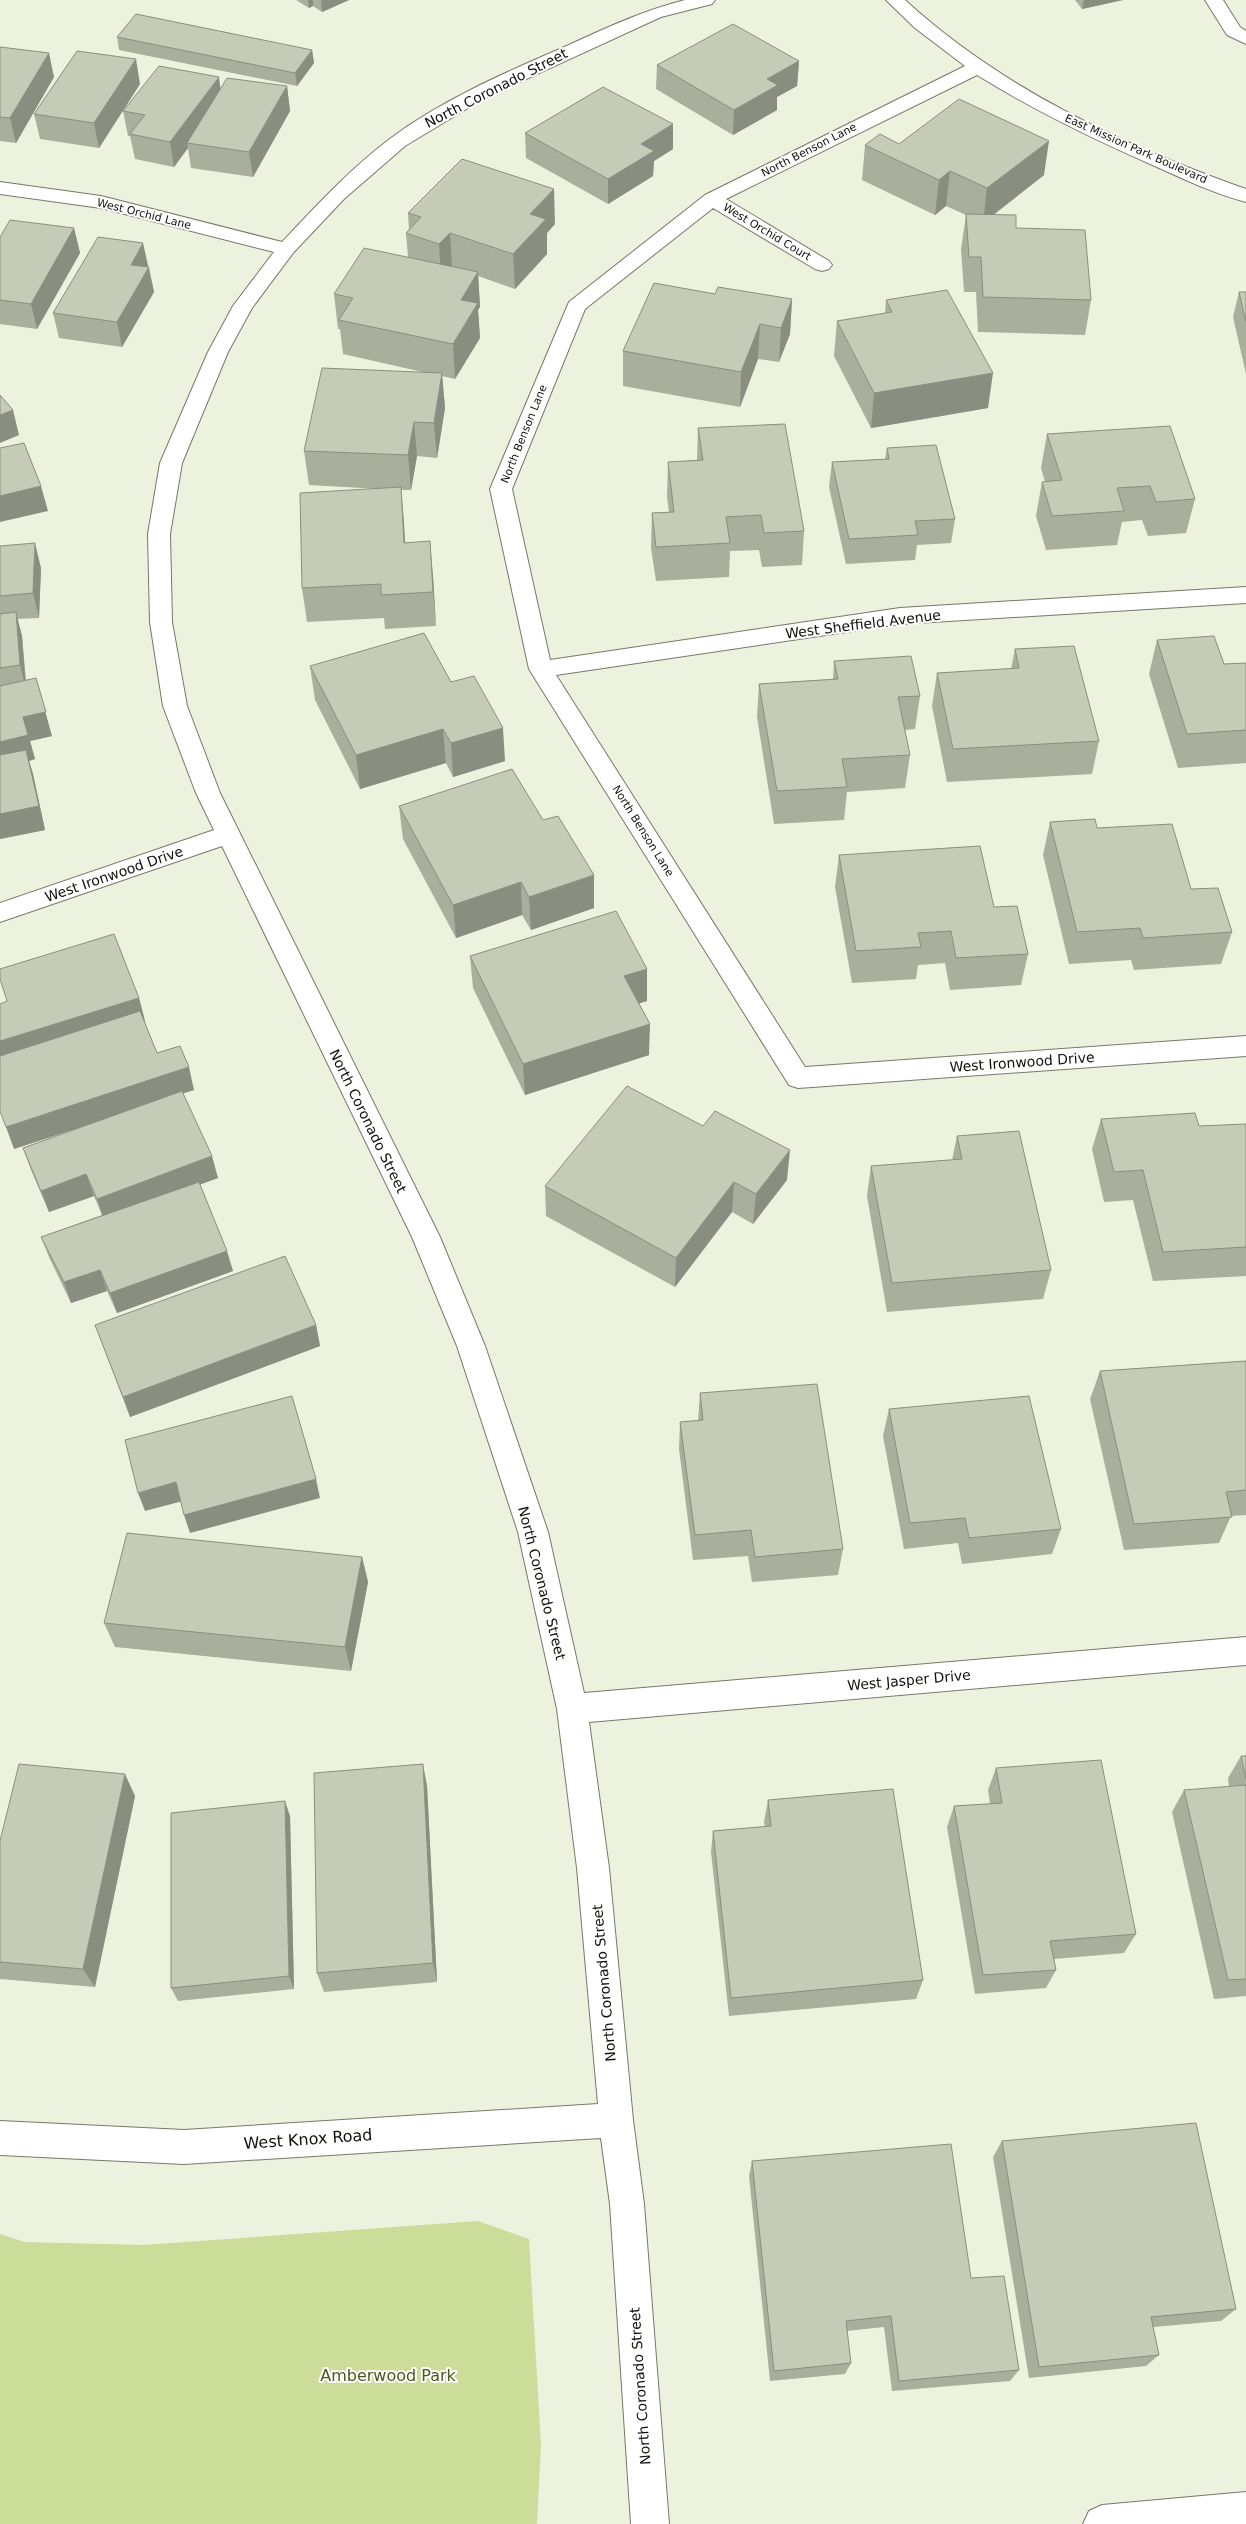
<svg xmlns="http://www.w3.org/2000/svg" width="1246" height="2524" font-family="'DejaVu Sans',sans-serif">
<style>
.green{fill:#ccdd9a}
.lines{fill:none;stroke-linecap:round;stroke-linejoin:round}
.minor-casing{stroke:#757a68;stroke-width:2}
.minor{fill:#fff;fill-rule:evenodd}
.wall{fill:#a9af9d}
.shaded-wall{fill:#8a8e80}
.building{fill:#c5cbb7;stroke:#8a8e80}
.labels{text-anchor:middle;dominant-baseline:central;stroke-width:4;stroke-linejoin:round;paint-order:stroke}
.far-street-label{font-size:11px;fill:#10120b;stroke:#fff}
.street-label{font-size:14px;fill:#10120b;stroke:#fff}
.near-street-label{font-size:16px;fill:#10120b;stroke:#fff}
.near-park-label{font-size:16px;fill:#4c591c;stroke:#fff}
</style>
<rect width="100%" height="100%" fill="#ecf2de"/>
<!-- green -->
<path class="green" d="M 478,2221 L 529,2239 L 541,2445 L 537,2524 L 0,2524 L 0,2234 L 25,2242 L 143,2245 Z"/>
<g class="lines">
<!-- minor casing -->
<g class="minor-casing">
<path id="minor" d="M 685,0 L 715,0 L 712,4 L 661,17 L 483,99 L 405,146 L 344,199 L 293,253 L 252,308 L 228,352 L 182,463 L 170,534 L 172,622 L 187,706 L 220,793 L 440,1237 L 485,1346 L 548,1532 L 584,1693 L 1246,1637 L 1246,1665 L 589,1722 L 609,1868 L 633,2120 L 644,2204 L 669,2524 L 631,2524 L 610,2204 L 601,2138 L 184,2164 L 0,2155 L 0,2121 L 184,2130 L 598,2104 L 577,1868 L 557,1709 L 518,1532 L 457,1346 L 412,1237 L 222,846 L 0,922 L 0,903 L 214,830 L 196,793 L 163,706 L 150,622 L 148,534 L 160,463 L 208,352 L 233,306 L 274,252 L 101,208 L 0,194 L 0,182 L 101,196 L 282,242 C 316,206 351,168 391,138 C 442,100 504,73 562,48 C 602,30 641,11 685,0 Z
M 886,0 L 905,0 C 1001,88 1124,146 1246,189 L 1246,202 C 1215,194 1186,180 1157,167 C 1095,140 1035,111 977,75 L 726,199 L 829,261 L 832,265 L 829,269 L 822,271 L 815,269 L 713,208 L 585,309 L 512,489 L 550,660 L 900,608 L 1246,587 L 1246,603 L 900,624 L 556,675 L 805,1067 L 1246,1036 L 1246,1056 L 798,1088 L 789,1085 L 529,669 L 490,489 L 569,302 L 705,195 L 965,66 L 915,28 Z
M 1205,0 L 1223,0 L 1240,27 L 1246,31 L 1246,44 L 1227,35 Z
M 1246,2492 L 1246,2524 L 1083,2524 L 1089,2511 L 1102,2505 Z"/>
</g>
<!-- minor -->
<use href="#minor" class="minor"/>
</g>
<!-- wall -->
<path class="wall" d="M 296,0 L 349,0 L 322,12 L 313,6 L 309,8 Z
M 1075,0 L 1123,0 L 1082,9 Z
M 117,37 L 312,50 L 314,63 L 297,86 L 119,50 Z
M 0,47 L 54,77 L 16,143 L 0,141 Z
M 799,61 L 797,86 L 777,97 L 777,110 L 733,135 L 656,89 L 657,65 Z
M 140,84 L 99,148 L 40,139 L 34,114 Z
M 287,86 L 290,111 L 253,177 L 191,168 L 188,148 L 174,167 L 135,159 L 130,136 L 128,136 L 123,111 L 220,88 Z
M 673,124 L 673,149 L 654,161 L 653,176 L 608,204 L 526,158 L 525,133 Z
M 899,144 L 1044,175 L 993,215 L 1016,228 L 1091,300 L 1085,335 L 978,332 L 976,292 L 964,292 L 961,249 L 966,215 L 946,206 L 935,215 L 862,180 L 865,145 Z
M 408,213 L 555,224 L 547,233 L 547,254 L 515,289 L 478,276 L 480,307 L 478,310 L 480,338 L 455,379 L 442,376 L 445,408 L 437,458 L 417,456 L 411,490 L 401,490 L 405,543 L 433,576 L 436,626 L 385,629 L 384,618 L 307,622 L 302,588 L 380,489 L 309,485 L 304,451 L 427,373 L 343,354 L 340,329 L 338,329 L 334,294 L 408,257 L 406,233 L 409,229 Z
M 74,228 L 80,253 L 37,329 L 0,324 L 0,237 Z
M 148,267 L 149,267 L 154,292 L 122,347 L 59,338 L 53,313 Z
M 1239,292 L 1246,292 L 1246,374 L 1233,317 Z
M 715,294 L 792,299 L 790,334 L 779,362 L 758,359 L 740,407 L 623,386 L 623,351 Z
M 886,300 L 988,408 L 871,428 L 834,356 L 837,321 L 885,313 Z
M 698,428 L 804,531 L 802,565 L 762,567 L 759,550 L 730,551 L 729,577 L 656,581 L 651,548 L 652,513 L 669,512 L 667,497 L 668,462 L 697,460 Z
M 1047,434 L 1195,499 L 1186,533 L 1148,536 L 1142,520 L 1122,522 L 1117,545 L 1046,550 L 1036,516 L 1042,482 L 1045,482 L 1041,468 Z
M 887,448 L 955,519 L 951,543 L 917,545 L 915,560 L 846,564 L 829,487 L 832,462 L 885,459 Z
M 0,546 L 41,568 L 39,618 L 17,619 L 22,636 L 26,680 L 52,736 L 30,741 L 35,759 L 29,761 L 33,774 L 45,830 L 0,839 Z
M 1157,640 L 1224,664 L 1246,663 L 1246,763 L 1178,768 L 1149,674 Z
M 1015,649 L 1099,741 L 1092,774 L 947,782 L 932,706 L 937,673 L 1011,669 Z
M 834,661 L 920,696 L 915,729 L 905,730 L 910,755 L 905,788 L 847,792 L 844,820 L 774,824 L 757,717 L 759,684 L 833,679 Z
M 310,666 L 451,682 L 505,761 L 453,777 L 446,763 L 360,789 L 315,700 Z
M 399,806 L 594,908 L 531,930 L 522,915 L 456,938 L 403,839 Z
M 1050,822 L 1097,828 L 1191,889 L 1232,932 L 1221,964 L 1134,970 L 1131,960 L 1069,964 L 1043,855 Z
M 839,855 L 994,907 L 1028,954 L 1021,985 L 950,990 L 945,963 L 918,965 L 916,979 L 852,983 L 835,887 Z
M 470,956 L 647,969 L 647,1001 L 639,1003 L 649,1055 L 525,1095 L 473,988 Z
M 139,998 L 145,1021 L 144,1021 L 157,1053 L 194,1090 L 183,1093 L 218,1178 L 200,1184 L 233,1271 L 117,1313 L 107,1291 L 71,1303 L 49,1257 L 41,1237 L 102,1215 L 94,1196 L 49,1212 L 31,1170 L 23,1148 L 99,1121 L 14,1149 Z
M 1101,1119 L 1199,1126 L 1246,1124 L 1246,1276 L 1153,1281 L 1133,1200 L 1104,1202 L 1092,1149 Z
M 957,1136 L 1051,1270 L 1043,1299 L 887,1312 L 867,1196 L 871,1166 L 952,1160 Z
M 787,1180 L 753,1224 L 732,1212 L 675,1287 L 546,1216 L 545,1186 Z
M 95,1325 L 316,1325 L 320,1346 L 130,1417 Z
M 1246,1361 L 1246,1515 L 1231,1516 L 1219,1543 L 1124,1550 L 1090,1399 L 1100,1371 Z
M 700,1393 L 843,1549 L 838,1575 L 752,1582 L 748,1556 L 693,1560 L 679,1449 L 680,1422 L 698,1421 Z
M 889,1409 L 1061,1529 L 1052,1554 L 962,1564 L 958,1543 L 904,1549 L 883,1436 Z
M 362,1557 L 368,1582 L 351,1671 L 115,1647 L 104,1623 Z
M 1241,1756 L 1246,1756 L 1246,1996 L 1214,1999 L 1172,1812 L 1184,1790 L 1229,1787 L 1228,1778 Z
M 996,1768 L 1136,1934 L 1124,1953 L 1054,1959 L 1056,1970 L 1046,1988 L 975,1994 L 947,1827 L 954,1806 L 990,1804 L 988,1790 Z
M 427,1786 L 437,1982 L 324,1992 L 317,1973 Z
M 135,1796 L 95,1987 L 0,1979 L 0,1841 Z
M 768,1800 L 923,1980 L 916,1999 L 729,2016 L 711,1852 L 713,1831 L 765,1827 L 764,1822 Z
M 290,1816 L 294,1989 L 178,2001 L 171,1988 Z
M 1002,2141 L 1236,2309 L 1221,2321 L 1153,2327 L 1159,2355 L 1146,2366 L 1029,2378 L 993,2157 Z
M 752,2161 L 971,2278 L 1019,2370 L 1010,2381 L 892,2391 L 884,2327 L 847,2331 L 851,2363 L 845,2374 L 770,2381 L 749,2176 Z"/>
<!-- shaded-wall -->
<path class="shaded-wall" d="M 308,0 L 313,0 L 313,6 L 309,8 Z
M 321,0 L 349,0 L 322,12 Z
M 1084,0 L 1123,0 L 1082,9 Z
M 312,50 L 314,63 L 297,86 L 295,73 Z
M 49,53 L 54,77 L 16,143 L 10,118 Z
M 136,59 L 140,84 L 99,148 L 94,123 Z
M 799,61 L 797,86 L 777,97 L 777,110 L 733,135 L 734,110 L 767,79 Z
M 219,77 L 222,102 L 187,143 L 188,148 L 174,167 L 170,142 Z
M 287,86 L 290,111 L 253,177 L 249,152 Z
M 673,124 L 673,149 L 654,161 L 653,176 L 608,204 L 608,179 L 641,144 Z
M 1049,141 L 1044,175 L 983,223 L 987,188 Z
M 950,171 L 946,206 L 935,215 L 939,180 Z
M 554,189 L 555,224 L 547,233 L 547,254 L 515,289 L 513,254 L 530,214 Z
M 74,228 L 80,253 L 37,329 L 31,304 Z
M 450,233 L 452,268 L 441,279 L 439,244 Z
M 143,243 L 154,292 L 122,347 L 117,322 L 131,265 Z
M 478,272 L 480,307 L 478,310 L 480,338 L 455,379 L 453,344 L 461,300 Z
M 792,299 L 790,334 L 779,362 L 781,328 Z
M 760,324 L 758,359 L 740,407 L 741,372 Z
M 442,373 L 445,408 L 437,458 L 434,423 Z
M 993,373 L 988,408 L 871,428 L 874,393 Z
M 13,410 L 19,435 L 0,443 L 0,415 Z
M 414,422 L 417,456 L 411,490 L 408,455 Z
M 41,486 L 48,511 L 0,522 L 0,496 Z
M 401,487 L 404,522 L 407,577 L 404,543 Z
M 430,541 L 433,576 L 436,626 L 433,592 Z
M 35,543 L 41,568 L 39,618 L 33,593 Z
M 16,612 L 22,636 L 26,689 L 20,665 Z
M 36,678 L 52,736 L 30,741 L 35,759 L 29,761 L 33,774 L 45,830 L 0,839 L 0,742 L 23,717 Z
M 503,728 L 505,761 L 453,777 L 451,743 Z
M 443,729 L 446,763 L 360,789 L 356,755 Z
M 594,875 L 594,908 L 531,930 L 529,897 Z
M 521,882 L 522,915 L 456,938 L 453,905 Z
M 647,969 L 647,1001 L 624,1008 L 624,976 Z
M 139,998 L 145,1021 L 0,1066 L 0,1041 Z
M 650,1024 L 649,1055 L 525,1095 L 523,1064 Z
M 189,1067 L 194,1090 L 14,1149 L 6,1127 Z
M 790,1150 L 787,1180 L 753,1224 L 756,1194 Z
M 212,1156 L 218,1178 L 104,1220 L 97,1199 Z
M 86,1174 L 94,1196 L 49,1212 L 41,1191 Z
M 734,1182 L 732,1212 L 675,1287 L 676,1258 Z
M 227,1251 L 233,1271 L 117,1313 L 110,1293 Z
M 100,1270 L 107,1291 L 71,1303 L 64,1282 Z
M 316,1325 L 320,1346 L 130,1417 L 123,1397 Z
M 316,1479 L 320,1498 L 190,1533 L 184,1515 Z
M 176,1482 L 183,1501 L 145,1511 L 138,1493 Z
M 362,1557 L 368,1582 L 351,1671 L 345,1647 Z
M 423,1764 L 427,1786 L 437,1982 L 433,1963 Z
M 125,1774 L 135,1796 L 95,1987 L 83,1969 Z
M 285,1801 L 290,1816 L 294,1989 L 289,1976 Z"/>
<!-- building -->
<path class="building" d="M 136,14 L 312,50 L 295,73 L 117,37 Z
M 733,24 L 799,61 L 767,79 L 778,85 L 734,110 L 657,65 Z
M 0,47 L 49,53 L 10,118 L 0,117 Z
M 77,51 L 136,59 L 94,123 L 34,114 Z
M 159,66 L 219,77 L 170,142 L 130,134 L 145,115 L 123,111 Z
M 227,78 L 287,86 L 249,152 L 187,143 Z
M 603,87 L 673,124 L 641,144 L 654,151 L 608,179 L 525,133 Z
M 959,99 L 1049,141 L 987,188 L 950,171 L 939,180 L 865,145 L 880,134 L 899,144 Z
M 462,159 L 554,189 L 530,214 L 546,219 L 513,254 L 450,233 L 439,244 L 406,233 L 421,217 L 408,213 Z
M 966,214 L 1016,215 L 1016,228 L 1085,230 L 1091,300 L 983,297 L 981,257 L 969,257 Z
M 10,220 L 74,228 L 31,304 L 0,300 L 0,237 Z
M 98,237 L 143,243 L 131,265 L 149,267 L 117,322 L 53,313 Z
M 364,248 L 478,272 L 461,300 L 478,303 L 453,344 L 339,320 L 353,298 L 334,294 Z
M 654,283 L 715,294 L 718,287 L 792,299 L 781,328 L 760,324 L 741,372 L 623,351 Z
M 947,290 L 993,373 L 874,393 L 837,321 L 892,312 L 886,300 Z
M 1239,292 L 1246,292 L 1246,322 Z
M 322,368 L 442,373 L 434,423 L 414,422 L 408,455 L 304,451 Z
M 0,395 L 13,410 L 0,415 Z
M 785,424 L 804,531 L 764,533 L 761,515 L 726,517 L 730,543 L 656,547 L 652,513 L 674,512 L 668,462 L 703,460 L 698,428 Z
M 1170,426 L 1195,499 L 1156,502 L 1150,486 L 1117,488 L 1124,511 L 1052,516 L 1042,482 L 1062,480 L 1047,434 Z
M 24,443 L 41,486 L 0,496 L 0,448 Z
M 936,445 L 955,519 L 915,521 L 918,535 L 849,539 L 832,462 L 889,459 L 887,448 Z
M 401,487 L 404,543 L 430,541 L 433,592 L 381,595 L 381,584 L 302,588 L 300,493 Z
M 35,543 L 33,593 L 0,596 L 0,546 Z
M 16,612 L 20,665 L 0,668 L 0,614 Z
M 424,633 L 451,682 L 474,676 L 503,728 L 451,743 L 443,729 L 356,755 L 310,666 Z
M 1214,636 L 1224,664 L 1246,663 L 1246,730 L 1187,734 L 1157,640 Z
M 1074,646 L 1099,741 L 953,749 L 937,673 L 1019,668 L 1015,649 Z
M 911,656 L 920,696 L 898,697 L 910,755 L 842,759 L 847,787 L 777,791 L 759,684 L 838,679 L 834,661 Z
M 36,678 L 46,712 L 23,717 L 28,735 L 0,742 L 0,686 Z
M 26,750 L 39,806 L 0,814 L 0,755 Z
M 512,769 L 543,820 L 558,816 L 594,875 L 529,897 L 521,882 L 453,905 L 399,806 Z
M 1095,819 L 1097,828 L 1172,824 L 1191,889 L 1218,888 L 1232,932 L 1143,938 L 1140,928 L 1077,932 L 1050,822 Z
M 980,846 L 994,907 L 1017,906 L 1028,954 L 956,958 L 951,931 L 918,933 L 921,947 L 856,951 L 839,855 Z
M 616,911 L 647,969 L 624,976 L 650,1024 L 523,1064 L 470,956 Z
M 114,934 L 139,998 L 0,1041 L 0,1004 L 7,1001 L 0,979 L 0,969 Z
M 140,1011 L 157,1053 L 180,1046 L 189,1067 L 6,1127 L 0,1111 L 0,1056 Z
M 627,1086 L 703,1126 L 715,1111 L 790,1150 L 756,1194 L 734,1182 L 676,1258 L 545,1186 Z
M 182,1091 L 212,1156 L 97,1199 L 86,1174 L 41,1191 L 23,1148 Z
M 1195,1113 L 1199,1126 L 1246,1124 L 1246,1247 L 1163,1252 L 1143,1170 L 1114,1172 L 1101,1119 Z
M 1019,1131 L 1051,1270 L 892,1283 L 871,1166 L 962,1159 L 957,1136 Z
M 199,1182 L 227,1251 L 110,1293 L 100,1270 L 64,1282 L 41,1237 Z
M 285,1256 L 316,1325 L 123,1397 L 95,1325 Z
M 1246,1361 L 1246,1490 L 1226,1492 L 1232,1517 L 1134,1524 L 1100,1371 Z
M 817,1384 L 843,1549 L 755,1557 L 751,1530 L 695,1535 L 680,1422 L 703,1420 L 700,1393 Z
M 292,1396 L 316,1479 L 184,1515 L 176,1482 L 138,1493 L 125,1440 Z
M 1029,1396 L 1061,1529 L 969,1538 L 965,1518 L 910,1523 L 889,1409 Z
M 127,1533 L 362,1557 L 345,1647 L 104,1623 Z
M 1241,1756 L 1246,1756 L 1246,1779 Z
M 1101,1760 L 1136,1934 L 1050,1941 L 1056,1970 L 983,1975 L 954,1806 L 1002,1803 L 996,1768 Z
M 19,1764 L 125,1774 L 83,1969 L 0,1962 L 0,1841 Z
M 423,1764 L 433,1963 L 317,1973 L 314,1773 Z
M 1246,1785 L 1246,1979 L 1228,1980 L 1184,1790 Z
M 893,1789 L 923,1980 L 731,1998 L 713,1831 L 771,1826 L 768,1800 Z
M 285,1801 L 289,1976 L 171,1988 L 171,1813 Z
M 1196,2123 L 1236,2309 L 1151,2317 L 1159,2355 L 1039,2367 L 1002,2141 Z
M 951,2144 L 971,2278 L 1004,2276 L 1019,2370 L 899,2381 L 891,2316 L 846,2321 L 851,2363 L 774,2371 L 752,2161 Z"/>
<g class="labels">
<!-- far-street labels -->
<g class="far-street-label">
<text transform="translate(1136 149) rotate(24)">East Mission Park Boulevard</text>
<text transform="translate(809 150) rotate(-27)">North Benson Lane</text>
<text transform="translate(144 214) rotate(14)">West Orchid Lane</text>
<text transform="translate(767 232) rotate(31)">West Orchid Court</text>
<text transform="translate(524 434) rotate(-68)">North Benson Lane</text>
<text transform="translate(643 831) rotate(58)">North Benson Lane</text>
</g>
<!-- street labels -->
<g class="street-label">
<text transform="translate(496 88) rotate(-27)">North Coronado Street</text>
<text transform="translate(863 624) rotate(-7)">West Sheffield Avenue</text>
<text transform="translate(114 874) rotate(-19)">West Ironwood Drive</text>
<text transform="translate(1022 1062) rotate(-4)">West Ironwood Drive</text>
<text transform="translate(368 1121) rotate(64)">North Coronado Street</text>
<text transform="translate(542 1583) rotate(76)">North Coronado Street</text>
<text transform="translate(909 1680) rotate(-5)">West Jasper Drive</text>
<text transform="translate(604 1983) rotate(-95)">North Coronado Street</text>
<text transform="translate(640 2386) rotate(-94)">North Coronado Street</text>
</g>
<!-- near-street labels -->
<g class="near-street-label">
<text transform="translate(308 2139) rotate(-4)">West Knox Road</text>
</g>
<!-- near-park labels -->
<g class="near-park-label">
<text x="388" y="2375">Amberwood Park</text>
</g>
</g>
</svg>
